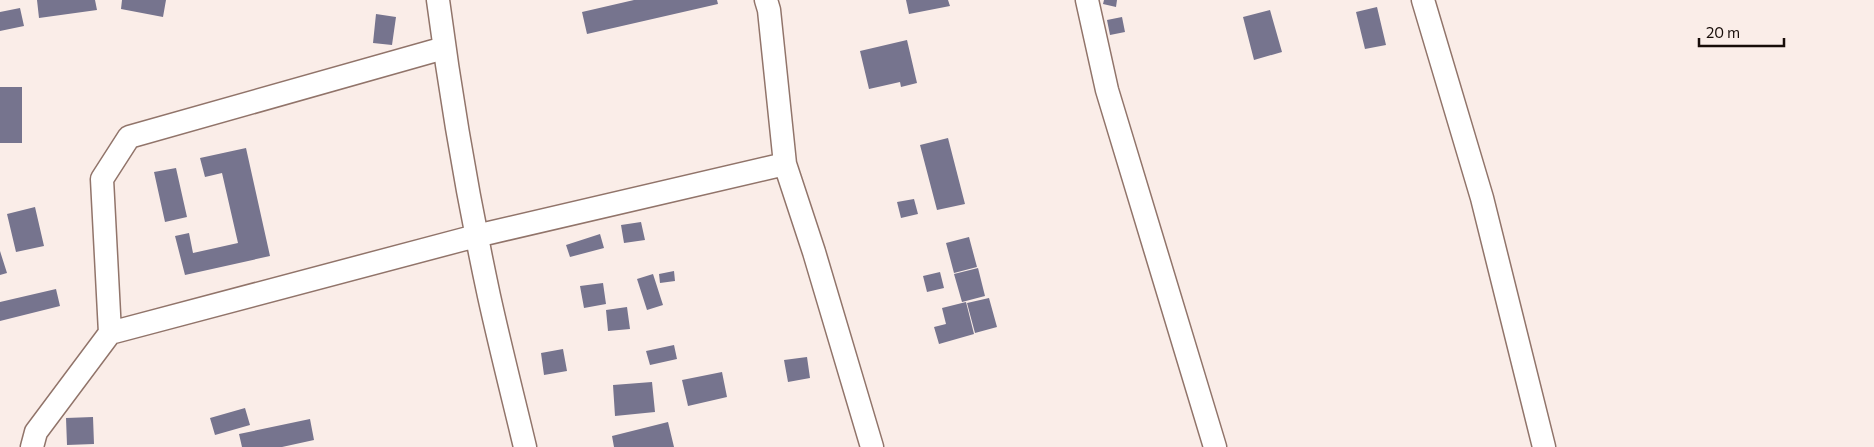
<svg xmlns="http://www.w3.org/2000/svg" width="1874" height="447" font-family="Commissioner,sans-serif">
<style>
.building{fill:#76748e}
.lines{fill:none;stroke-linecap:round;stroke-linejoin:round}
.street-casing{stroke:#91746a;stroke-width:25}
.street{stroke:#fff;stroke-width:22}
</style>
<rect width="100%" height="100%" fill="#faede8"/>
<!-- building -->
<path class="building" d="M 37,0 L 95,0 L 97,10 L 39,18 Z
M 122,0 L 166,0 L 163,17 L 121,9 Z
M 634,0 L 717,0 L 718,4 L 587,34 L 582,12 Z
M 906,0 L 948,0 L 950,6 L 909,14 Z
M 1104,0 L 1117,0 L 1116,7 L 1103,4 Z
M 1377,7 L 1386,45 L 1365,49 L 1356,12 Z
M 20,8 L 24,26 L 0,31 L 0,12 Z
M 1270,10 L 1282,52 L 1254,60 L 1243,17 Z
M 376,14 L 396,17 L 392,45 L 373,43 Z
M 1122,17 L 1125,32 L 1110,35 L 1107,20 Z
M 907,40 L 917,83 L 901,87 L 900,82 L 869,89 L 860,51 Z
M 0,87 L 22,87 L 22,143 L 0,143 Z
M 948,138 L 965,204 L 937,210 L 920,145 Z
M 246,148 L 270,256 L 185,275 L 175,236 L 189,233 L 193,253 L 238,243 L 222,173 L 205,177 L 200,158 Z
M 176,168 L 187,217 L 165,222 L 154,172 Z
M 914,199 L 918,214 L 901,218 L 897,202 Z
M 35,207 L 44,246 L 16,252 L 7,214 Z
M 641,222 L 645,240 L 624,243 L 621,225 Z
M 600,234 L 604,248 L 570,257 L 566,245 Z
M 969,237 L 977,267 L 954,273 L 946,243 Z
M 0,251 L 7,273 L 0,275 Z
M 978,268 L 985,296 L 962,302 L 954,274 Z
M 674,271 L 675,281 L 660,283 L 659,274 Z
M 940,272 L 944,288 L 927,292 L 923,276 Z
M 653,274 L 663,305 L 647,310 L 637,279 Z
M 603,283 L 606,304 L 584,308 L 580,286 Z
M 56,289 L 60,306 L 0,321 L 0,302 Z
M 989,298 L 997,327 L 975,333 L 967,303 Z
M 966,302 L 974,334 L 939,344 L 934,327 L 946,324 L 942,308 Z
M 627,307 L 630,329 L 608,331 L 606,310 Z
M 674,345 L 677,359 L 650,365 L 646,351 Z
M 563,349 L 567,371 L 544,375 L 541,353 Z
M 807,357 L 810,378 L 788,382 L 784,360 Z
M 722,372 L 727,397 L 688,406 L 682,380 Z
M 652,382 L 655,412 L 615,416 L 613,385 Z
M 245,408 L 250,425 L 215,435 L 210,418 Z
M 93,417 L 94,444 L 67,445 L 66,418 Z
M 310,419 L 314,440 L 282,447 L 242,447 L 239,434 Z
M 668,422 L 674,447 L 614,447 L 612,436 Z"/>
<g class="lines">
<!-- street casing -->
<g class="street-casing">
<path id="street" d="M 438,0 C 451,99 468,198 489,296 C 500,346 513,397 525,447
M 766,0 L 769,10 L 785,164 L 814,252 L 872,447
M 1087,0 L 1107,90 L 1215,447
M 1423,0 L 1482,198 L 1544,447
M 110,333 L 476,236 L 785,164
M 32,447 L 36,432 L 110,333 L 102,179 L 129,137 L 444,48"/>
</g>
<!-- street -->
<use href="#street" class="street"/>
</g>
<!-- scale -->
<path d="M1699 38v8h85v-8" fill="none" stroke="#170c08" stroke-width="2.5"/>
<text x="1706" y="38" font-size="15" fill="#170c08" stroke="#faede8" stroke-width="4" paint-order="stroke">20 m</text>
</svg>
